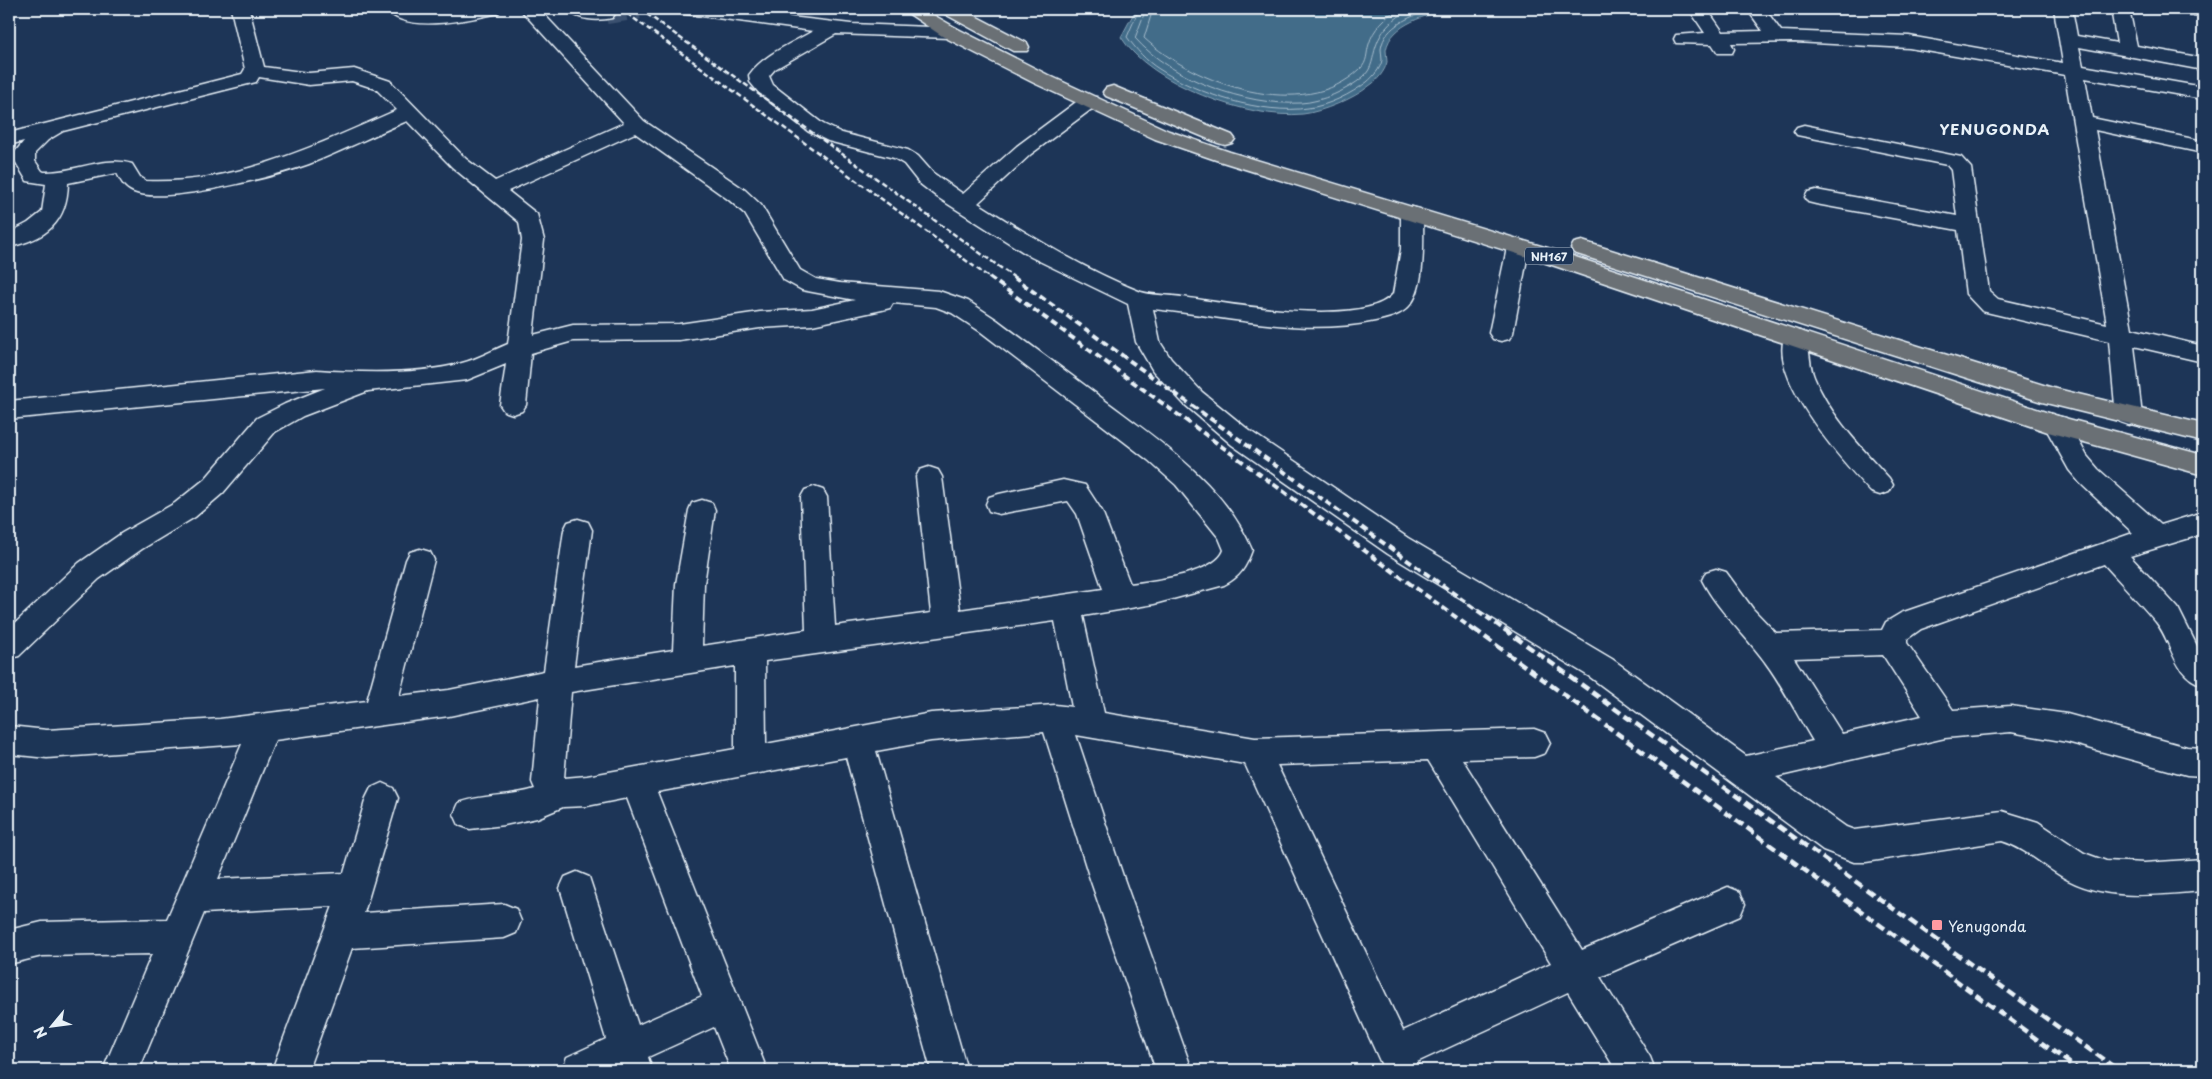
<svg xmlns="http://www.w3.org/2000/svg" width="2212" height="1079" font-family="'Playpen Sans',sans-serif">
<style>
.water{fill:#426c89;stroke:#84a1b5}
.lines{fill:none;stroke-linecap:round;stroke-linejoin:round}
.shore{stroke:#a6bccc;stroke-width:1}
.minor-tunnel{stroke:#3b516f;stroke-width:20;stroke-dasharray:20 10;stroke-linecap:butt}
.minor-casing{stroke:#e8f1f8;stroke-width:3}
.highway-casing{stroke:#e8f1f8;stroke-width:3}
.minor{fill:#1d3557;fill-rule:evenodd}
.highway{fill:#6a7074;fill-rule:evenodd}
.rail-far2{stroke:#e8f1f8;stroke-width:2.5;stroke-dasharray:5.5 2.5;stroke-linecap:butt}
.rail-far1{stroke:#e8f1f8;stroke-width:4;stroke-dasharray:7 4;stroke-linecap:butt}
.rail{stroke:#e8f1f8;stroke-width:4.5;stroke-dasharray:9 4.5;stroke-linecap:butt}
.poi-dot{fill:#ff9aa2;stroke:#1d3557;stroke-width:2}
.labels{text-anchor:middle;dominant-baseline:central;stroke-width:4.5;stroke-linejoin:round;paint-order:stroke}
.shield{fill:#1d3557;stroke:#abb9c8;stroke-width:1}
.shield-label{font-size:11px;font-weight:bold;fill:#e8f1f8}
.far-district-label{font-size:15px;font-weight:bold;letter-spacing:1px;fill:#e8f1f8;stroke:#1d3557}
.near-poi-label{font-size:15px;fill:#e8f1f8;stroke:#1d3557;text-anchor:start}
</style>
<rect width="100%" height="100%" fill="#1d3557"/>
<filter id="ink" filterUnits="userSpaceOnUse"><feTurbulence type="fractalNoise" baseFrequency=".02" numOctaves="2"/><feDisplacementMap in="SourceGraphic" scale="10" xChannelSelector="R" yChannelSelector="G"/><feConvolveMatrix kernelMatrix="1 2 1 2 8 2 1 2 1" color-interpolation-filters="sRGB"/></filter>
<g filter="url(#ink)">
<!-- water -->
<path class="water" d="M 1136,9 L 1450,9 C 1428,15 1391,23 1386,50 C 1386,54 1387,58 1387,62 C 1385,71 1377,81 1369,86 C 1355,98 1322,112 1303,114 C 1249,120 1150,84 1121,37 Z"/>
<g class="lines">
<!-- shore -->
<path class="shore" d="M 1139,9 L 1127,37 C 1136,49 1146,61 1159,69 C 1197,94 1263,115 1308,108 C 1328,106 1351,94 1367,82 C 1373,77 1381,68 1382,60 C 1382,56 1381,53 1381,49 C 1384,25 1414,15 1433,9
M 1146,9 L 1135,38 C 1171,79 1246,106 1301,103 C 1321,102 1348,90 1363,77 C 1373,68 1372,58 1376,46 C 1381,29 1396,16 1412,9
M 1153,9 L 1144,38 C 1194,84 1304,123 1360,69 C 1368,62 1366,53 1369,44 C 1373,29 1385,18 1397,9"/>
<!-- minor-tunnel -->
<path class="minor-tunnel" d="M 606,14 L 639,9"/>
<!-- minor casing -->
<g class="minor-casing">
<path id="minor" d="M 231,9 L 249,9 L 264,67 L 309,73 L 354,69 L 390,81 L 466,159 L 495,181 L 624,123 L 520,9 L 539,9 L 644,121 L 745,190 L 761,205 L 800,270 L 816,279 L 840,283 L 939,291 L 968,301 L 997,320 C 1034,348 1071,375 1107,402 C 1162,443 1225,485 1252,550 C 1246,567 1240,577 1224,585 L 1154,604 L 1083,616 L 1104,713 L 1255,738 L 1534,729 L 1545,733 L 1550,743 L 1545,753 L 1534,757 L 1462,759 L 1582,950 L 1728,887 L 1740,892 L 1745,904 L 1740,916 L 1600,977 L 1650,1057 L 1655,1070 L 1616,1070 L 1568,992 L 1417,1062 L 1420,1070 L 1384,1070 L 1245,764 L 1076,735 L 1123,876 L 1192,1070 L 1156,1070 L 1089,876 L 1044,732 L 931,741 L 876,751 L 967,1070 L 931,1070 L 846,757 L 657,792 L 767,1070 L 731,1070 L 714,1027 L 648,1057 L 652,1070 L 562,1070 L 567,1057 L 606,1039 L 560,888 L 565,877 L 577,872 L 589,877 L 638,1025 L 702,996 L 627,798 L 587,806 L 563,807 L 537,818 L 504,825 L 470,829 L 459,825 L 454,814 L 459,803 C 483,794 510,797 535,789 L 532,782 L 540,697 L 449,716 L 275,740 L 218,879 L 344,873 L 366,798 L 371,788 L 382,783 L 393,788 L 398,798 L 364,913 L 504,904 L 516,909 L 521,921 L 516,933 L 504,938 L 352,948 L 308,1070 L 272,1070 L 333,906 L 204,913 L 139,1070 L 103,1070 L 152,954 L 42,956 L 9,964 L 9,930 L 42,922 L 167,919 L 242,744 L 47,758 L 9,754 L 9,726 L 47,730 L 220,719 L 367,701 L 406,560 L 410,552 L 420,549 L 430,552 L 434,560 L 399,696 L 449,690 L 544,671 L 564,530 L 568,522 L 578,519 L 588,522 L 592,530 L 574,666 L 673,650 L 676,584 L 689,510 L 692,503 L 702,500 L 712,503 L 715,510 L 704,584 L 702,646 L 806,630 L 801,497 L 805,490 L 814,487 L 823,490 L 827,497 L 835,626 L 931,613 L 916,477 L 920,470 L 929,467 L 938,470 L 942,477 L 960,610 L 1103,589 L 1077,514 L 1068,501 L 999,514 L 989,511 L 986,504 L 989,497 L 999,494 L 1063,480 L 1085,485 L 1102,511 L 1130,584 C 1153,581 1216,574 1224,550 L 1219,538 L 1176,485 L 1148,460 L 981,332 L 952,313 L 936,307 L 893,303 L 890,308 L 882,310 L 812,325 L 760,328 L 679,340 L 573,341 L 531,353 L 526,405 L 522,411 L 513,414 L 504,411 L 500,405 L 506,364 L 467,380 L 368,391 L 303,416 L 275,432 L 223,493 L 195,517 L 142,549 L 99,579 L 19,656 L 9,659 L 9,629 L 79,563 L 122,533 L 175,503 L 205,479 L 257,418 L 285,404 L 325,388 L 9,419 L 9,401 L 317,370 C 361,373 420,375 462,363 C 478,359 493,350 508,344 L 522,240 L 519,222 L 452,167 L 407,121 C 374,135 342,151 309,164 C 276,176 165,205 134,192 C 124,188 121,181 117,173 L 68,183 C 67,223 46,239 9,247 L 9,233 L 28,223 L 42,212 L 46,184 L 27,181 L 15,161 L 15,152 L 24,141 L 9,145 L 9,133 L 242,74 L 245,69 ZM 259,77 L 309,85 L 352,81 L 376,89 L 397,110 C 317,145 235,185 146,181 L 140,177 L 132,164 C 104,155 74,173 44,172 L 42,171 L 35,161 L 35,153 L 48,140 L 63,131 L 256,82 ZM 635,133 L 729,200 L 745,214 L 784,280 L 802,290 L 855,300 L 812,309 L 760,312 L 679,324 L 573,325 L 533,335 L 544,240 L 537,214 L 508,191 ZM 1055,621 L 1072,707 L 1055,705 L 931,713 L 766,744 L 765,661 ZM 735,666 L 735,749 L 587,776 L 564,778 L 571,692 ZM 1428,760 L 1551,963 L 1403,1031 L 1277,765 Z
M 386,9 C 402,8 416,13 432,13 C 455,13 478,7 501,9 L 498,13 C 473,19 404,35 386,9 Z
M 568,9 L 607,9 L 612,10 L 615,14 L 612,18 C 599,21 576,21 568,9 Z
M 678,9 L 721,9 L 851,24 L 956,28 L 958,32 L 956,36 L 949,38 L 836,34 L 775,69 L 769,76 L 773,85 L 823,124 L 842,133 L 908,150 L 918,156 L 933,173 L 963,194 L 1017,146 L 1083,97 L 1097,97 L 1100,101 L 1097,105 L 1031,154 L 978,203 C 1030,236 1083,269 1141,292 C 1153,296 1170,295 1182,297 C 1225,303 1364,329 1393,294 L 1401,249 L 1401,214 L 1404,209 L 1412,207 L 1420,209 L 1423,214 C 1423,237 1426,289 1409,306 C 1400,316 1387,318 1375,321 C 1300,337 1227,316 1153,309 L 1160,342 L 1171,359 L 1202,392 L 1250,431 L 1408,538 L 1612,659 L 1746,756 L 1813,741 C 1797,715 1783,686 1765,662 C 1745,634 1718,611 1702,580 L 1706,572 L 1716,569 L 1726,572 L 1753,609 L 1776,633 L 1882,630 L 1886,622 L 1901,613 L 2133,533 L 2080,483 L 2069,470 L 2044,425 L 2048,418 L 2057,416 L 2066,418 L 2087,456 L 2098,469 L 2161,525 L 2203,512 L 2203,534 L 2130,556 L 2178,608 L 2197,646 L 2203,652 L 2203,685 C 2173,676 2173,643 2156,622 C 2139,602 2121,583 2104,564 L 1921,629 L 1907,639 L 1907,643 L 1953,710 L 2011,706 L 2067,714 L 2187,747 L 2203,748 L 2203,776 L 2187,775 L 2067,742 L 2011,732 L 1945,738 L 1776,777 L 1846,827 L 1854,830 L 2002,811 L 2038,822 L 2084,853 L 2106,861 L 2144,863 L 2203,859 L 2203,891 C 2157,895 2103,902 2061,876 C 2041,864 2025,848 2002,841 L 1866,862 L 1854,862 L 1823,850 L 1590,677 L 1388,554 L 1232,445 L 1184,404 L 1153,371 L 1136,342 L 1128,304 L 1031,257 L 937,197 L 919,183 L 904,164 L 894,158 L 828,141 L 809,132 L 759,93 L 750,82 L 749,75 C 764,54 791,44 813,31 L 687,14 L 681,13 ZM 1883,655 L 1922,716 L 1842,734 L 1794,658 Z
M 1689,9 L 1707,9 L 1723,32 L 1763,31 L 1747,9 L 1765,9 L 1781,31 L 1909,36 L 2063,63 L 2054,9 L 2072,9 L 2077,36 L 2117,43 L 2111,9 L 2129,9 L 2137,46 L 2203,58 L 2203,70 L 2079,47 L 2083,66 L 2203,87 L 2203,99 L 2085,78 L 2092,118 L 2203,141 L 2203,153 L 2095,130 L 2132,329 L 2203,346 L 2203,362 L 2134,346 L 2142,416 L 2138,422 L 2129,425 L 2120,422 L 2116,416 L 2109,341 L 1982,311 L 1966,294 L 1958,230 L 1816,204 L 1808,202 L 1805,197 L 1808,192 L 1816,190 L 1957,216 L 1951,170 L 1947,165 L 1797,135 L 1794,131 L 1797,127 L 1804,125 L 1961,157 L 1971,168 L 1989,291 L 1998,299 L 2107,324 L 2065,75 L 1909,48 L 1795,42 L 1731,43 L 1734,49 L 1732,53 L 1718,53 L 1712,44 L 1676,43 L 1674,39 L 1676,35 L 1705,33 Z
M 2173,9 L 2203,9 L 2203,16 L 2176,13 Z
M 1518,241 L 1526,243 L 1529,248 L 1513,333 L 1509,339 L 1501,341 L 1493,339 L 1489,333 L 1507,248 L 1510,243 Z
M 1795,330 L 1803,332 C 1811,345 1808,363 1814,377 C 1830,416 1861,447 1889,478 L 1893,485 L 1889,492 L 1880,495 L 1871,492 C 1845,464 1762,372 1787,332 Z"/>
</g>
<!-- highway casing -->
<g class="highway-casing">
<path id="highway" d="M 902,9 L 923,9 L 956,28 L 1048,75 L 1169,131 L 1230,152 L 1551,249 L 2061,417 L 2203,455 L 2203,475 L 2048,432 L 1537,260 L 1216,160 L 1155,139 L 1034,83 L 942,36 Z
M 940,9 L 962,9 L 1027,43 L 1029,47 L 1027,51 L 1013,51 L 943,13 Z
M 1113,86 L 1232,135 L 1235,139 L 1232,143 L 1225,145 L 1218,143 L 1106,96 L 1103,92 L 1106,88 Z
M 1582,241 L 2053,388 L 2203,424 L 2203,442 L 2042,402 L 1574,253 L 1571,248 L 1574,243 Z"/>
</g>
<!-- minor -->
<use href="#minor" class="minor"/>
<!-- highway -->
<use href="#highway" class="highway"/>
<!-- rail-far2 -->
<path class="rail-far2" d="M 621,9 L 990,278
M 640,9 L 1015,278"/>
<!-- rail-far1 -->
<path class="rail-far1" d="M 989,277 L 1475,631
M 1013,277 L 1506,631"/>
<!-- rail -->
<path class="rail" d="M 1474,629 L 2079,1070
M 1504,629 L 2118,1070"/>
</g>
</g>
<!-- markers -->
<rect class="poi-dot" x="1931" y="919" width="12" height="12" rx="2.5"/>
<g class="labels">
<!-- shield labels -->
<rect class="shield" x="1525" y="247.5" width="48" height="17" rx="4"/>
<g class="shield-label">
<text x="1549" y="256">NH167</text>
</g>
<!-- far-district labels -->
<g class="far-district-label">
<text x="1995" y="128">YENUGONDA</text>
</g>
<!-- near-poi labels -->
<g class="near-poi-label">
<text x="1948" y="925">Yenugonda</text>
</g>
</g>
<!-- margin -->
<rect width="2212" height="1079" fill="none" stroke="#1d3557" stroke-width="30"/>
<rect x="15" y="15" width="2182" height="1049" fill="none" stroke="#e8f1f8" stroke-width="2" filter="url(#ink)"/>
<!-- north arrow -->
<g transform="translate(52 1026) rotate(241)" stroke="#1d3557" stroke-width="4" paint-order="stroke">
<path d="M0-4L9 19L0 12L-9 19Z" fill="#e8f1f8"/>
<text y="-8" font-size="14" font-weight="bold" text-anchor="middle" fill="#e8f1f8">N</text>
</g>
</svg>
